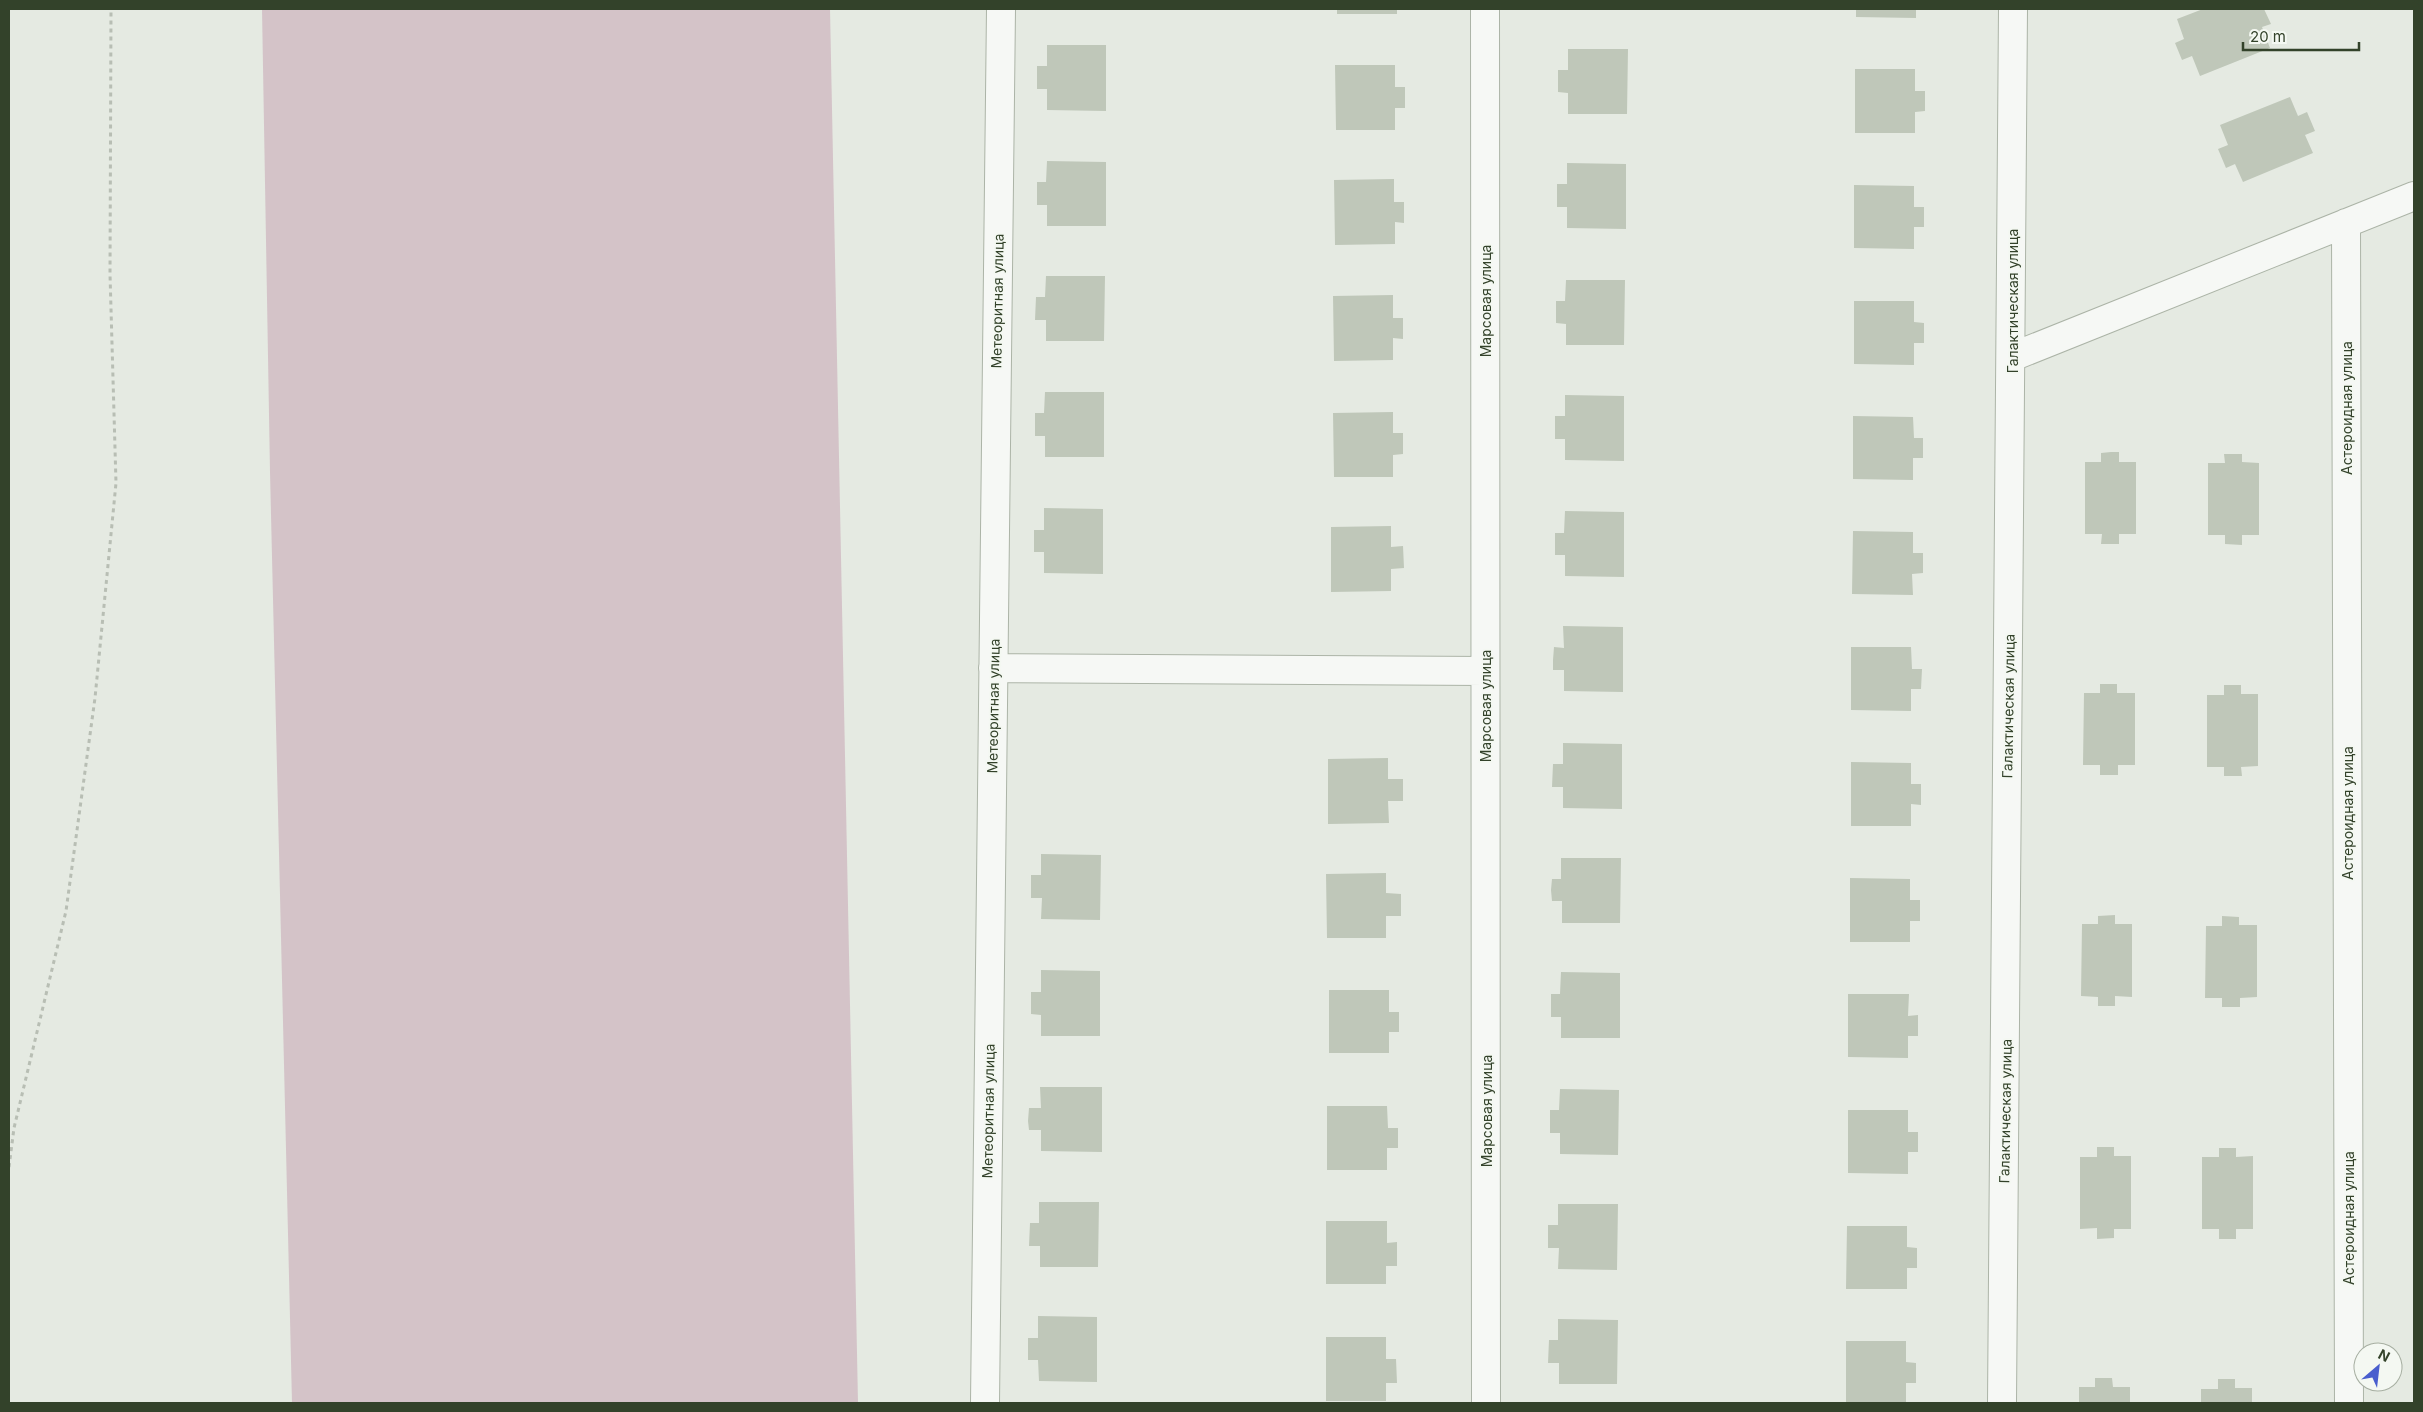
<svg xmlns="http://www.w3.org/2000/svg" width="2423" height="1412" font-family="Inter,sans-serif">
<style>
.green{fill:#d4c3c8}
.building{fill:#bfc7b9}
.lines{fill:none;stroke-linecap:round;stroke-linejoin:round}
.minor-casing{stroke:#acb4a7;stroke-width:30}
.path{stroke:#b8beb4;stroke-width:3;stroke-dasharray:4 4;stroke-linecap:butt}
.minor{stroke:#f6f8f5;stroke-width:28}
.labels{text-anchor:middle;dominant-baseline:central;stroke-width:4;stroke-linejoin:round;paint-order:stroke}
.street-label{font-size:14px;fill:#33422a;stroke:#f4f8f2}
</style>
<rect width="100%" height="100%" fill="#e5eae2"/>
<!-- green -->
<path class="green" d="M 262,9 L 830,9 L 858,1403 L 292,1403 L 270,472 Z"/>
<!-- building -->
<path class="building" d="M 1337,9 L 1397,9 L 1397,14 L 1337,14 Z
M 1856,9 L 1916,9 L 1916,18 L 1856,17 Z
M 2203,9 L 2264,9 L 2271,24 L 2262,27 L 2270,48 L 2200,76 L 2192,56 L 2182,60 L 2175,43 L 2184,39 L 2177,19 Z
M 1047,45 L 1106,45 L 1106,111 L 1047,110 L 1047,89 L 1037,89 L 1037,66 L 1047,66 Z
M 1568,49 L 1628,49 L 1627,114 L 1568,114 L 1568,93 L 1558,92 L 1558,70 L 1568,70 Z
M 1335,65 L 1395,65 L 1395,87 L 1405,87 L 1405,108 L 1395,108 L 1395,130 L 1336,130 Z
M 1855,69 L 1915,69 L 1915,91 L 1925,91 L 1925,111 L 1915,112 L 1915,133 L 1855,133 Z
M 2290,97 L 2298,116 L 2307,112 L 2315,131 L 2305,135 L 2313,153 L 2243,182 L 2235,164 L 2226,168 L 2218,149 L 2228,145 L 2220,125 Z
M 1047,161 L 1106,162 L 1106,226 L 1047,226 L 1047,205 L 1037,205 L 1037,182 L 1046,182 Z
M 1567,163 L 1626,164 L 1626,229 L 1567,228 L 1567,207 L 1557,207 L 1557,184 L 1567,184 Z
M 1394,179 L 1394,202 L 1404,202 L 1404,223 L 1395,222 L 1395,244 L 1335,245 L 1334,180 Z
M 1854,185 L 1914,186 L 1914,207 L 1924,207 L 1924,227 L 1914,227 L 1914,249 L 1854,248 Z
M 1046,276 L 1105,276 L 1104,341 L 1046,341 L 1046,320 L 1035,320 L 1036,297 L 1045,297 Z
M 1566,280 L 1625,280 L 1624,345 L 1566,345 L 1566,324 L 1556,323 L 1556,301 L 1565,301 Z
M 1393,295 L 1393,318 L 1403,318 L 1403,339 L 1393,338 L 1393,360 L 1334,361 L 1333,296 Z
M 1854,301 L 1914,301 L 1914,322 L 1924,323 L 1924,343 L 1914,343 L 1914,365 L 1854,364 Z
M 1045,392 L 1104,392 L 1104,457 L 1045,457 L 1045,436 L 1035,436 L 1035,413 L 1044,413 Z
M 1565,395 L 1624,396 L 1624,461 L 1565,460 L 1565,439 L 1555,439 L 1555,416 L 1565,416 Z
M 1393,412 L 1393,433 L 1403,433 L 1403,454 L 1393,455 L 1393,477 L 1334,477 L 1333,413 Z
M 1853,416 L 1913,417 L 1914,438 L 1923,438 L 1923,458 L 1913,458 L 1913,480 L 1853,479 Z
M 2111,452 L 2119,452 L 2119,462 L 2136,462 L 2136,534 L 2119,534 L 2119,544 L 2101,544 L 2102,534 L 2085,534 L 2085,462 L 2101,462 L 2101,453 Z
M 2224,454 L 2242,454 L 2242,462 L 2259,463 L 2259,535 L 2242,535 L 2242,545 L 2225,544 L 2225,535 L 2208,535 L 2208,463 L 2225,463 Z
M 1044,508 L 1103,509 L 1103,574 L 1044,573 L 1044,552 L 1034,552 L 1034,530 L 1044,530 Z
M 1565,511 L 1624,512 L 1624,577 L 1565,576 L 1565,555 L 1555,555 L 1555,533 L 1564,533 Z
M 1391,526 L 1391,547 L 1403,546 L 1404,568 L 1391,569 L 1391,591 L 1331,592 L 1331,527 Z
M 1853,531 L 1913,532 L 1913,553 L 1923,553 L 1923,573 L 1912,574 L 1913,595 L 1852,594 Z
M 1563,626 L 1623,627 L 1623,692 L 1564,691 L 1564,670 L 1553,670 L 1553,660 L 1554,647 L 1564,648 Z
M 1851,647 L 1911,647 L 1912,669 L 1922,669 L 1921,689 L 1911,689 L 1911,711 L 1851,710 Z
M 2100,684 L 2117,684 L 2117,693 L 2135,693 L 2135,765 L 2118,765 L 2118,775 L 2100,775 L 2100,765 L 2083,765 L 2084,693 L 2100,693 Z
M 2224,685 L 2241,685 L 2241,694 L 2258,694 L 2258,766 L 2241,767 L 2242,776 L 2224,776 L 2224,767 L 2207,767 L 2207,695 L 2224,695 Z
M 1563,743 L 1622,744 L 1622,809 L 1563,808 L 1563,787 L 1552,787 L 1553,764 L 1563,764 Z
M 1388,758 L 1388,779 L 1403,779 L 1403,801 L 1388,801 L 1389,823 L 1328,824 L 1328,759 Z
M 1851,762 L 1911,763 L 1911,784 L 1921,784 L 1921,805 L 1911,804 L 1911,826 L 1851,826 Z
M 1041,854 L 1101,855 L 1100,920 L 1041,919 L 1042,898 L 1031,898 L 1031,875 L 1041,875 Z
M 1561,858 L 1621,858 L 1620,923 L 1562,923 L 1562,901 L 1552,901 L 1551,890 L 1552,879 L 1561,879 Z
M 1386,873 L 1386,893 L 1401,894 L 1401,916 L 1386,916 L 1386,938 L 1327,938 L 1326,874 Z
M 1850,878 L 1910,879 L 1910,900 L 1920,900 L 1920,921 L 1910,921 L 1910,942 L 1850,942 Z
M 2115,915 L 2115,924 L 2132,924 L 2132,997 L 2115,996 L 2115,1006 L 2098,1006 L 2098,997 L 2081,996 L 2082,924 L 2098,924 L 2098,916 Z
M 2222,916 L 2239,917 L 2239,925 L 2257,925 L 2257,997 L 2240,998 L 2240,1007 L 2222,1007 L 2222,998 L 2205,998 L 2206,926 L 2222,926 Z
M 1041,970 L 1100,971 L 1100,1036 L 1041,1036 L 1041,1015 L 1031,1014 L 1031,992 L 1041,992 Z
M 1561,972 L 1620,973 L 1620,1038 L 1561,1038 L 1561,1017 L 1551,1017 L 1551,994 L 1560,994 Z
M 1329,990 L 1389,990 L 1389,1012 L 1399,1012 L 1399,1032 L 1389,1032 L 1389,1053 L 1329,1053 Z
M 1848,994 L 1909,994 L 1908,1016 L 1918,1015 L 1918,1036 L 1908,1036 L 1908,1058 L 1848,1057 Z
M 1040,1087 L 1102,1087 L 1102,1152 L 1041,1151 L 1041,1130 L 1029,1130 L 1028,1121 L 1029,1108 L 1041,1108 Z
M 1560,1089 L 1619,1090 L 1618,1155 L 1560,1154 L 1560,1133 L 1550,1133 L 1550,1110 L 1559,1110 Z
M 1327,1106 L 1387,1106 L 1388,1128 L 1398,1128 L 1398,1148 L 1387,1148 L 1387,1170 L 1327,1170 Z
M 1848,1110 L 1908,1110 L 1908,1132 L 1918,1132 L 1918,1152 L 1908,1152 L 1908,1174 L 1848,1173 Z
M 2097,1147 L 2114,1147 L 2114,1156 L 2131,1156 L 2131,1229 L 2114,1229 L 2114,1238 L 2097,1239 L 2097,1228 L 2080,1229 L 2080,1157 L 2097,1157 Z
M 2219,1148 L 2236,1148 L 2236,1157 L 2253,1156 L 2253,1229 L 2236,1229 L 2236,1239 L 2219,1239 L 2219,1229 L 2202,1229 L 2202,1157 L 2219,1157 Z
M 1039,1202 L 1099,1202 L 1098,1267 L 1040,1267 L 1040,1246 L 1029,1246 L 1030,1223 L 1039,1223 Z
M 1558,1204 L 1618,1204 L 1617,1270 L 1558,1269 L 1559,1248 L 1548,1248 L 1548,1225 L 1558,1225 Z
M 1326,1221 L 1387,1221 L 1387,1243 L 1397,1242 L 1397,1266 L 1386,1266 L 1386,1284 L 1326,1284 Z
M 1847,1226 L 1907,1226 L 1907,1247 L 1917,1248 L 1917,1268 L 1907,1268 L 1907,1289 L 1846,1289 Z
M 1038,1316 L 1097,1317 L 1097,1382 L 1039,1381 L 1038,1360 L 1028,1360 L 1028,1338 L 1038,1338 Z
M 1558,1319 L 1618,1320 L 1617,1384 L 1559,1384 L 1559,1363 L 1548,1363 L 1549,1340 L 1558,1340 Z
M 1326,1337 L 1386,1337 L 1386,1359 L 1396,1359 L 1397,1383 L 1386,1383 L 1386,1401 L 1326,1401 Z
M 1846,1341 L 1906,1341 L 1906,1362 L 1916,1363 L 1916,1383 L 1906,1383 L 1906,1403 L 1846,1403 Z
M 2095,1378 L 2112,1378 L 2113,1387 L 2130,1387 L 2130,1403 L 2079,1403 L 2079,1387 L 2095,1387 Z
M 2218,1379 L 2235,1379 L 2235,1388 L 2252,1388 L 2252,1403 L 2201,1403 L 2201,1389 L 2218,1389 Z"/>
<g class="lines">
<!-- minor casing -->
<g class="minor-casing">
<path id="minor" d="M 1485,9 L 1486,1403
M 2346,223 L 2349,1403
M 2012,357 L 2414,196
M 993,668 L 1485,671
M 985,1403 L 1001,9
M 2002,1403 L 2013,9"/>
</g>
<!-- path -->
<path class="path" d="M 9,1167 L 14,1128 L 66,911 L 95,698 L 116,483 L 110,274 L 111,9"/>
<!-- minor -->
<use href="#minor" class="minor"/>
</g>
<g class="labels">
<!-- street labels -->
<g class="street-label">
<text transform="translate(997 301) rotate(-89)">Метеоритная улица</text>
<text transform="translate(1485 301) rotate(-90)">Марсовая улица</text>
<text transform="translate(2012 301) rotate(-90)">Галактическая улица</text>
<text transform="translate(2346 408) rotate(-90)">Астероидная улица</text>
<text transform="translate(993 706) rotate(-89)">Метеоритная улица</text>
<text transform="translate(1485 706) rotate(-90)">Марсовая улица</text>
<text transform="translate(2008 706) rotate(-89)">Галактическая улица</text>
<text transform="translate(2347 813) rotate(-90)">Астероидная улица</text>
<text transform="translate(988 1111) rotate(-89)">Метеоритная улица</text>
<text transform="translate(1486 1111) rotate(-90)">Марсовая улица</text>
<text transform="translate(2005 1111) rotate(-89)">Галактическая улица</text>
<text transform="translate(2348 1218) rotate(-90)">Астероидная улица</text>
</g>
</g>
<!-- border -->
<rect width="2423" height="1412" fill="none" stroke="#33422a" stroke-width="20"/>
<!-- north arrow -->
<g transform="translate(2378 1367) rotate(28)"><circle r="24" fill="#f4f8f2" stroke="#a7afa2"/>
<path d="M0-4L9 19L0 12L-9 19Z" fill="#495ece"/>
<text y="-8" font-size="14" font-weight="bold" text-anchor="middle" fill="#33422a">N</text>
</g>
<!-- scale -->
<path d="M2243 42v8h116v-8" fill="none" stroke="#33422a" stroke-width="2.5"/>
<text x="2250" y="42" font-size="15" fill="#33422a" stroke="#f4f8f2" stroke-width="4" paint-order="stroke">20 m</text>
</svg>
